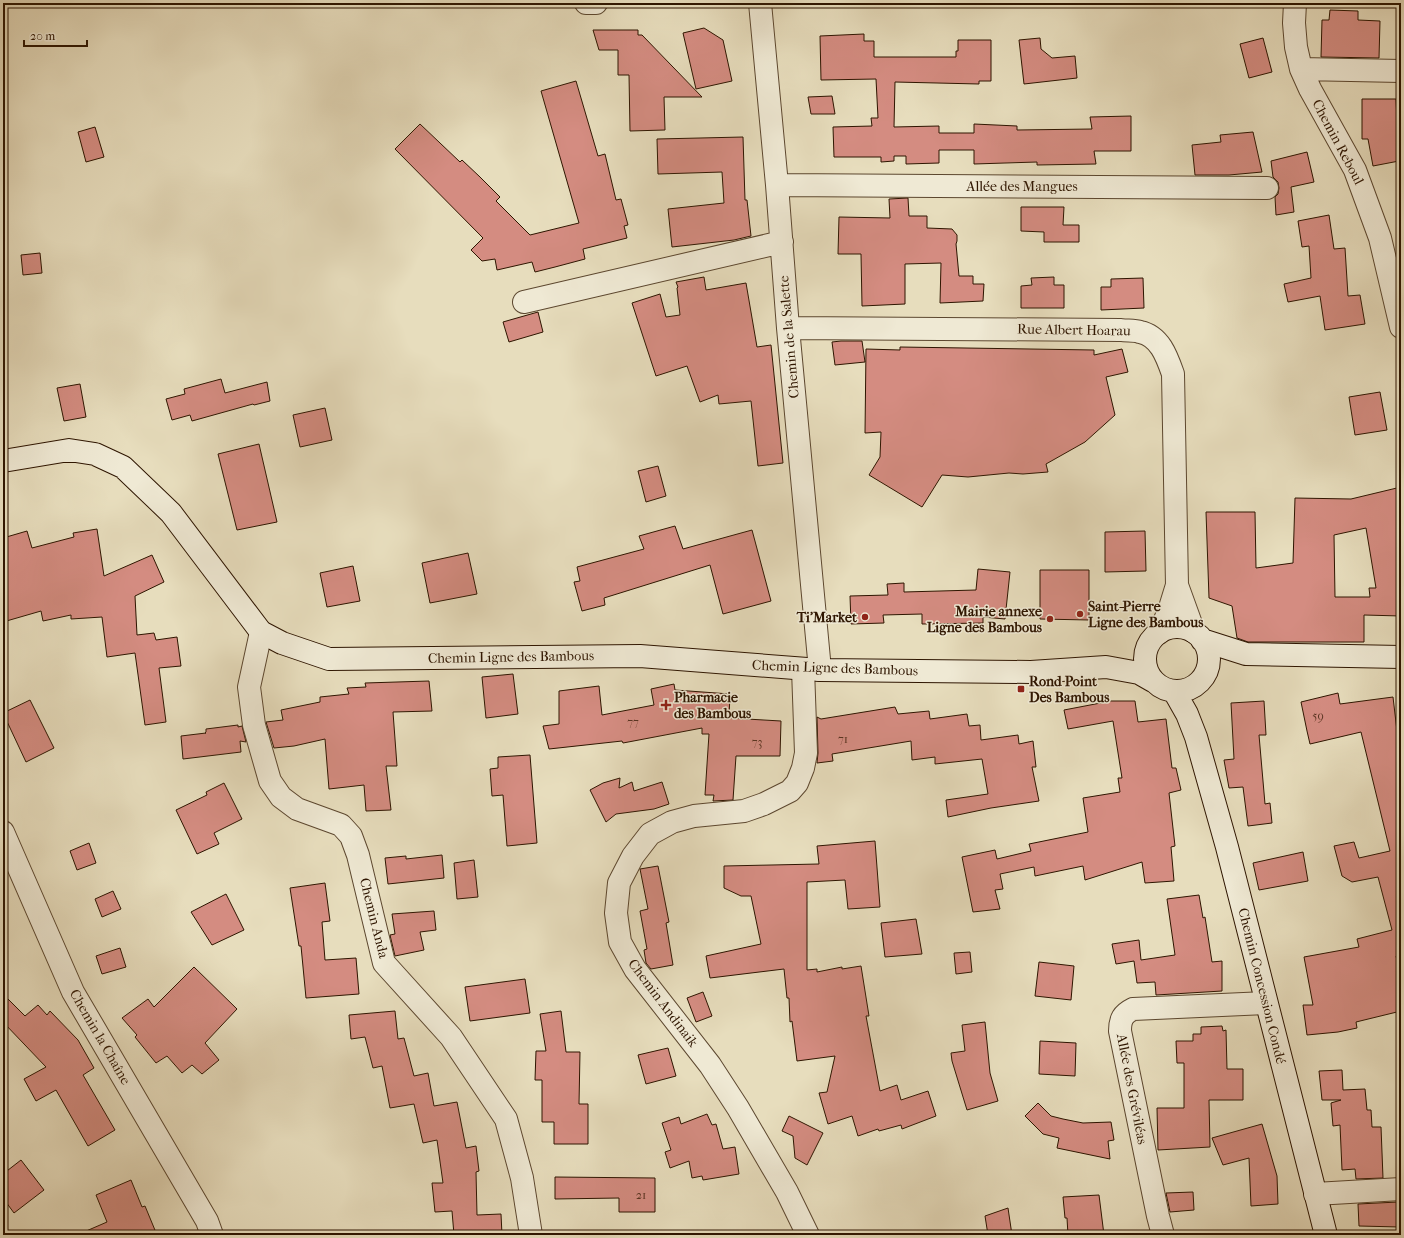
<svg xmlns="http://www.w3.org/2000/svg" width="1404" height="1238" font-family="'IM FELL French Canon',serif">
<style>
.building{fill:#d48c81;stroke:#2e1500;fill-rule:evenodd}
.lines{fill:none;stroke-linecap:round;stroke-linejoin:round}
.street-casing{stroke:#5c472f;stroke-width:24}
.secondary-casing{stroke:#2e1500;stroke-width:24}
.street{stroke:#efe9d4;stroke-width:22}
.secondary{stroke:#efe9d4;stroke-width:22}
.poi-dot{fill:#8f2418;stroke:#efe9d4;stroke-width:1.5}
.labels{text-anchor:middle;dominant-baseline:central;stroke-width:3;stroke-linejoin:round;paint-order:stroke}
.number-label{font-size:12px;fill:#583320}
.street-label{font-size:14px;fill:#2e1500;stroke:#efe9d4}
.poi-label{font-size:14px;font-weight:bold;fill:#2e1500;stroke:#efe9d4;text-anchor:start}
</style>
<rect width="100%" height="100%" fill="#e7ddbd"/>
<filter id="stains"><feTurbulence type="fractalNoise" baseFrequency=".005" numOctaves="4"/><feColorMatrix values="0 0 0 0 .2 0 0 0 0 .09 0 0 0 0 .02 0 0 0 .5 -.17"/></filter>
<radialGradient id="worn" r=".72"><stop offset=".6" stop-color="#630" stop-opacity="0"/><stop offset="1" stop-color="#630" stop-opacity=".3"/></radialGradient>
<!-- building -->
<path class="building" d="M 1330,10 L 1358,11 L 1358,20 L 1380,21 L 1379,58 L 1321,57 L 1322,20 L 1329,20 Z
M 704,28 L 723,40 L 732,81 L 696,89 L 683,33 Z
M 593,30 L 638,30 L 638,35 L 642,35 L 702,97 L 664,97 L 665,130 L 630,131 L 629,75 L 618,75 L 618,50 L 599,50 Z
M 864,34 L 864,41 L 874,41 L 874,57 L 956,57 L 956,51 L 958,51 L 958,40 L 991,40 L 991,81 L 979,81 L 979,84 L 895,82 L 894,127 L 939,126 L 939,133 L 974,133 L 974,124 L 1017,126 L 1017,130 L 1092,129 L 1090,117 L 1131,116 L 1131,151 L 1094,151 L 1096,164 L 1037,165 L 1037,162 L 974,164 L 974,150 L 939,150 L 939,163 L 906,164 L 906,156 L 894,156 L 894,161 L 881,162 L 881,157 L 834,157 L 833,127 L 872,126 L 871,118 L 878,118 L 876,79 L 821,80 L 820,36 Z
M 1040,38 L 1041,49 L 1052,58 L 1075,56 L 1077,78 L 1024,84 L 1019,40 Z
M 1263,38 L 1272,72 L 1249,78 L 1240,44 Z
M 576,81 L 598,156 L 605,154 L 616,200 L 621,199 L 628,225 L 624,226 L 627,238 L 583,249 L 585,259 L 555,267 L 535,272 L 532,262 L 497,270 L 495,259 L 482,261 L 471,250 L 483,238 L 395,149 L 420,124 L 460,162 L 462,160 L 480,177 L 500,197 L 496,201 L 530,235 L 579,223 L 541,91 Z
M 832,96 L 835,114 L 811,114 L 808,97 Z
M 1362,99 L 1396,99 L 1399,161 L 1373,166 L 1368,139 L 1362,139 Z
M 95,127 L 104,157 L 86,162 L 78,132 Z
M 1253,132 L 1262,172 L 1229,175 L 1195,175 L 1192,145 L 1221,142 L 1220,135 Z
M 743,137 L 745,200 L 747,200 L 751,236 L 734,240 L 672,247 L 668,209 L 724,203 L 722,172 L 658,174 L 657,139 Z
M 1307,152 L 1314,182 L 1291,187 L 1294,212 L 1276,215 L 1275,197 L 1278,194 L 1279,188 L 1278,182 L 1273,177 L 1271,161 Z
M 908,198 L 909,216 L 927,216 L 927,228 L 952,229 L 957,235 L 957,241 L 956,244 L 959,276 L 973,276 L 973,284 L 984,284 L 983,301 L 940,303 L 941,263 L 905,264 L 905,304 L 862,306 L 861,254 L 838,254 L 839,217 L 890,218 L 889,199 Z
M 1021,207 L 1064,207 L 1063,225 L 1079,225 L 1079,242 L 1044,242 L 1044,232 L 1021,231 Z
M 1329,215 L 1334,249 L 1345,248 L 1348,296 L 1360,295 L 1365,324 L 1325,330 L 1320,296 L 1288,302 L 1284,284 L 1311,278 L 1309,246 L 1302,247 L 1298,221 Z
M 40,253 L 42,273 L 23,275 L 21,255 Z
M 704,277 L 706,290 L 746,283 L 757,347 L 771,345 L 783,463 L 758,466 L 751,401 L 719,404 L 718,395 L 700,402 L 687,366 L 656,376 L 632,303 L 660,294 L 666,317 L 680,315 L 677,288 L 678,287 L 676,282 Z
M 1054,277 L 1054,285 L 1064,285 L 1064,308 L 1021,308 L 1021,286 L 1032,285 L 1031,278 Z
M 1143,278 L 1144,308 L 1101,310 L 1101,287 L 1111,287 L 1111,279 Z
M 538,312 L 543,332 L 509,342 L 503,322 Z
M 841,341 L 862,341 L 865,362 L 835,365 L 832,342 Z
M 900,347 L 1094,350 L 1094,355 L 1122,349 L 1128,372 L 1106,377 L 1115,415 L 1085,442 L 1046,464 L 1048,472 L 1023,474 L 1009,473 L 968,477 L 942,475 L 922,507 L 869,475 L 880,457 L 881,432 L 865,433 L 866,349 L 900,350 Z
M 221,379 L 225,393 L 267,382 L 270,401 L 254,405 L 253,404 L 192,421 L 190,415 L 172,420 L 166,399 L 185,394 L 184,389 Z
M 80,384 L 86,417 L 64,421 L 57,388 Z
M 1380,392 L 1387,430 L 1355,435 L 1349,397 Z
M 325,408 L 332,440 L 300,447 L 293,415 Z
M 259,444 L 277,522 L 237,530 L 218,454 Z
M 658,466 L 666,496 L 646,502 L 638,471 Z
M 1401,487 L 1401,616 L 1364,615 L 1364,642 L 1248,642 L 1237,638 L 1232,606 L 1209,598 L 1206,512 L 1255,512 L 1256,568 L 1293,563 L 1295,498 L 1351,499 ZM 1366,528 L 1376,588 L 1369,588 L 1370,597 L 1335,597 L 1334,535 Z
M 675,526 L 683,549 L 752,530 L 771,601 L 723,614 L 710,565 L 604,598 L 605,605 L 582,611 L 574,582 L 580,581 L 577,567 L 644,549 L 639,536 Z
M 97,529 L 104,576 L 152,555 L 164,582 L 135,596 L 137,635 L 154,633 L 156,640 L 177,637 L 181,666 L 159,668 L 166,722 L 145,725 L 135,653 L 107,657 L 102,617 L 71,619 L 71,615 L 43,621 L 41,611 L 3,622 L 3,538 L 27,531 L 32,548 L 74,537 L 73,533 Z
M 1145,531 L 1146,571 L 1105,572 L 1105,532 Z
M 468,553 L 477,594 L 430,603 L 422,563 Z
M 353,566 L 360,601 L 327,607 L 320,573 Z
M 978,569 L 1010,572 L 1005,619 L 983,617 L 983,623 L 922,624 L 922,614 L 883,615 L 884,623 L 851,624 L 850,596 L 888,595 L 887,584 L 904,583 L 904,592 L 976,590 Z
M 1040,570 L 1089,570 L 1089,620 L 1040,619 Z
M 513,674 L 518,714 L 486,718 L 482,677 Z
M 429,681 L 432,711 L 393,712 L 397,766 L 386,766 L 391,810 L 366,811 L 364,785 L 329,789 L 325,739 L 294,746 L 274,748 L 266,722 L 283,720 L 281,710 L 320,702 L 320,697 L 349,694 L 347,688 L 366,687 L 365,683 Z
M 674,684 L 675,690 L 730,694 L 729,718 L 781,721 L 780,756 L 736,756 L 733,800 L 713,801 L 714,795 L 705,795 L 709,734 L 702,734 L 702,728 L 623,743 L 622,741 L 549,749 L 543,726 L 559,724 L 559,691 L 599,686 L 602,715 L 654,705 L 651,689 Z
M 1338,693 L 1340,704 L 1393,697 L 1399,748 L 1401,748 L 1401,954 L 1396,956 L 1401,978 L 1401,995 L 1397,996 L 1401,1011 L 1356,1022 L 1357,1028 L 1338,1032 L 1307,1035 L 1303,1005 L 1313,1005 L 1304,957 L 1359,947 L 1357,939 L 1392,930 L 1378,877 L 1352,882 L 1342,876 L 1334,846 L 1354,842 L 1359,858 L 1390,851 L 1361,732 L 1310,744 L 1307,731 L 1301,702 Z
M 30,700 L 54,748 L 26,762 L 3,713 Z
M 1111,701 L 1135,701 L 1138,722 L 1166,719 L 1172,768 L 1176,768 L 1181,790 L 1169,793 L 1175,846 L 1171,847 L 1174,881 L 1145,883 L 1142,862 L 1085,880 L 1083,866 L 1035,876 L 1034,867 L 1000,874 L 1003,889 L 995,890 L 1000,909 L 973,912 L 962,857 L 995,850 L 997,859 L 1031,851 L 1029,844 L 1088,832 L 1083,798 L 1120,792 L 1118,778 L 1122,778 L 1113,721 L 1068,729 L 1064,710 Z
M 1264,701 L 1266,735 L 1259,735 L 1265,804 L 1270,803 L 1272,823 L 1248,826 L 1243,787 L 1229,788 L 1224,760 L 1234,759 L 1231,703 Z
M 895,707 L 898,714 L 929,711 L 930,719 L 967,714 L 969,726 L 980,725 L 981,740 L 1018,735 L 1019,744 L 1033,741 L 1036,767 L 1032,767 L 1039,801 L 991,808 L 948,817 L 946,800 L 988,794 L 982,759 L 935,764 L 935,757 L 912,760 L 911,741 L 832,754 L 833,761 L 817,763 L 818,753 L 817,717 L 821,719 Z
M 238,725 L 238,727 L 242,726 L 246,742 L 240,741 L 241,752 L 183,759 L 181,736 L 206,733 L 205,733 L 206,732 L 206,729 Z
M 530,755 L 537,843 L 507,846 L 503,795 L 492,796 L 490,769 L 498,768 L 498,757 Z
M 620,778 L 619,788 L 632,782 L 634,791 L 662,782 L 669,804 L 654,809 L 616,814 L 606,822 L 590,790 L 603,783 Z
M 224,783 L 242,819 L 214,833 L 219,844 L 197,854 L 176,810 L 207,795 L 206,792 Z
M 875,841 L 880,907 L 848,909 L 845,880 L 807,882 L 807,970 L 817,969 L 817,972 L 842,967 L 842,969 L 861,966 L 869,1016 L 866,1016 L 880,1091 L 897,1085 L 901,1100 L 928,1091 L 936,1116 L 902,1129 L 901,1125 L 879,1131 L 878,1129 L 858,1136 L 852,1116 L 828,1124 L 819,1093 L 827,1092 L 835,1056 L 797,1061 L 792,1021 L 790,1022 L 789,998 L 787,998 L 784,969 L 710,978 L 706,956 L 761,944 L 751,896 L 741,896 L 724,888 L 724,866 L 819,864 L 817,846 Z
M 89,843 L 96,863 L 77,870 L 70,851 Z
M 1303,852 L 1308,881 L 1259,890 L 1253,863 Z
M 442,855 L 444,878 L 388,884 L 385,858 L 406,856 L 406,859 Z
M 474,860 L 478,897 L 457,899 L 454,863 Z
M 658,866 L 669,922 L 666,923 L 673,965 L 651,969 L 646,963 L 644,950 L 647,949 L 640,911 L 648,909 L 640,869 Z
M 325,883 L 330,921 L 322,922 L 325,960 L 356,958 L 359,994 L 306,998 L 301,946 L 299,946 L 290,888 Z
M 113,891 L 121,909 L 102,917 L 95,899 Z
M 226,894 L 244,930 L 212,945 L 191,912 Z
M 1199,895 L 1203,918 L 1205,917 L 1212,962 L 1222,961 L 1222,991 L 1156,995 L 1155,982 L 1137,983 L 1134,961 L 1116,964 L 1112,944 L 1139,940 L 1141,960 L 1175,955 L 1167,899 Z
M 434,911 L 436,930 L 420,932 L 424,950 L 395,956 L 390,935 L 395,934 L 392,914 Z
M 916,919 L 922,954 L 885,957 L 881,923 Z
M 120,948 L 126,967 L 102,974 L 96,956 Z
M 970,952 L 972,972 L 956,974 L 954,953 Z
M 1039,962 L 1074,966 L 1071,1000 L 1035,996 Z
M 194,967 L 237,1009 L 205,1043 L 219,1060 L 202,1074 L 192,1065 L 182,1073 L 167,1056 L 156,1063 L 135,1037 L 137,1035 L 122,1018 L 148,999 L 154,1007 Z
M 525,979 L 530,1013 L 470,1021 L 465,987 Z
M 703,992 L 712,1016 L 696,1022 L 687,998 Z
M 3,994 L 25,1016 L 38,1005 L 47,1015 L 50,1011 L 78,1040 L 94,1068 L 83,1075 L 115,1130 L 88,1146 L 56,1090 L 36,1101 L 24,1079 L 46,1067 L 3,1022 Z
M 395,1011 L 398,1039 L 404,1038 L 414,1076 L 428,1073 L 434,1106 L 457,1102 L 466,1148 L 476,1146 L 479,1171 L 476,1172 L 477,1215 L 501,1214 L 502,1235 L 454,1235 L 452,1211 L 435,1212 L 432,1183 L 443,1183 L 437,1140 L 423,1143 L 414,1104 L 390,1108 L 382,1066 L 373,1068 L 365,1037 L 351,1039 L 349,1015 Z
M 561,1011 L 566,1052 L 580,1052 L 579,1104 L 588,1104 L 588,1144 L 554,1144 L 554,1122 L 542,1122 L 542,1080 L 535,1080 L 536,1051 L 546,1051 L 540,1014 Z
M 985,1022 L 990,1073 L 998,1101 L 967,1110 L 952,1061 L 951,1053 L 965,1051 L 962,1025 Z
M 1222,1026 L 1223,1031 L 1226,1030 L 1227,1069 L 1243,1069 L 1243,1100 L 1209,1100 L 1210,1147 L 1158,1150 L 1157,1108 L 1184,1108 L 1184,1063 L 1177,1063 L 1176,1041 L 1193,1041 L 1193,1034 L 1201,1034 L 1201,1027 Z
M 1040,1041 L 1076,1043 L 1075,1076 L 1039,1074 Z
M 668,1048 L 676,1076 L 646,1084 L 638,1055 Z
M 1342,1070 L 1343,1090 L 1365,1089 L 1367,1110 L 1371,1110 L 1372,1127 L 1381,1127 L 1383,1178 L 1356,1179 L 1355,1169 L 1342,1170 L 1340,1125 L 1333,1126 L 1331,1103 L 1341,1100 L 1322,1100 L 1319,1071 Z
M 1038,1103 L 1051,1116 L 1063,1119 L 1083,1123 L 1111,1122 L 1114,1140 L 1108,1141 L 1110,1159 L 1057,1148 L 1059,1138 L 1043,1134 L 1025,1116 Z
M 707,1114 L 712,1125 L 716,1124 L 723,1149 L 735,1147 L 739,1174 L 703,1180 L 702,1176 L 692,1178 L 689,1161 L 670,1168 L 665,1152 L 671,1150 L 662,1123 L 679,1117 L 681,1124 Z
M 789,1116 L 823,1133 L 807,1165 L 795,1158 L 793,1136 L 782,1131 Z
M 1262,1124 L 1277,1176 L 1278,1204 L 1251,1206 L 1249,1158 L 1223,1165 L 1212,1138 Z
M 21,1160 L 44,1190 L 14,1213 L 3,1198 L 3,1174 Z
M 555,1177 L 655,1178 L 655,1212 L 619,1212 L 619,1198 L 555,1199 Z
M 131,1180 L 142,1207 L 145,1206 L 157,1235 L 77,1235 L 107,1222 L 96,1195 Z
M 1193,1192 L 1194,1210 L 1170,1212 L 1166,1193 Z
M 1099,1195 L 1104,1235 L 1068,1235 L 1067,1218 L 1065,1218 L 1063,1197 Z
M 1398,1202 L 1400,1227 L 1359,1226 L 1358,1204 Z
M 1008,1208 L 1012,1235 L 988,1235 L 985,1216 Z"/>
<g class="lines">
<!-- street casing -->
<g class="street-casing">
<path id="street" d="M 586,3 L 596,3
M 760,3 L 777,185 L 788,328 L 820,670
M 1295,3 L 1294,23 L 1296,47 L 1301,69 L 1310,89 L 1355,170 L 1380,238 L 1401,327
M 1301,69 L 1401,71
M 777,185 L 1267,188
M 524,302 L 782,242
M 788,328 L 1121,330 C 1127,331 1134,330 1140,332 C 1160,336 1167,357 1173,374 L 1177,585 L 1169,611 L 1159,633
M 1177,585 L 1194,632
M 261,632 L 249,687 L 254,725 L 270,781 L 281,797 L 297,809 L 341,825 L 351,836 L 358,855 L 384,963 L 451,1037 L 506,1119 L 522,1178 L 531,1235
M 803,669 L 806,753 L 803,768 L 797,783 L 790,791 L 764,804 L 744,811 L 694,816 L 672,822 L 650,834 L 633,856 L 619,883 L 616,913 L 620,942 L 635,969 L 710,1065 L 738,1108 L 787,1192 L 808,1235
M 3,832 L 73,992 L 207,1221 L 212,1235
M 1315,1194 L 1401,1189
M 1163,1235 L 1158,1216 L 1120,1031 C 1120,1019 1123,1014 1133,1009 L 1266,1003"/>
</g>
<!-- secondary casing -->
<g class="secondary-casing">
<path id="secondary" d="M 3,461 L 69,450 L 95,454 L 123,467 L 171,513 L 261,632 L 282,643 L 329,659 L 640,656 L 820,670 L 1031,672 L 1106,667 L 1139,673 L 1153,681
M1145 659a32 32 0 1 1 64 0a32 32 0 1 1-64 0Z
M 1202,640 L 1246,654 L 1401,657
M 1174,691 L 1187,714 L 1196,737 L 1227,847 L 1326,1235"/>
</g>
<!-- street -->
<use href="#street" class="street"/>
<!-- secondary -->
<use href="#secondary" class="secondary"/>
</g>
<!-- markers -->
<g class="poi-dot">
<circle cx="1080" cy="614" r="4"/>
<circle cx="865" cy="617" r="4"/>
<circle cx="1050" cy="619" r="4"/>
<rect x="1017" y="685" width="8" height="8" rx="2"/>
<path d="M664 699h4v4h4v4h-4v4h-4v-4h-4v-4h4z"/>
</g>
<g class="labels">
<!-- number labels -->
<g class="number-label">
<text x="1318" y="716">59</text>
<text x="633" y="722">77</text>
<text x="843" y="739">71</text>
<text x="757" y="742">73</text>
<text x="641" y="1195">21</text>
</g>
<!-- street labels -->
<g class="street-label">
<text transform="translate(1338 142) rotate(62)">Chemin Reboul</text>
<text x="1022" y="186">Allée des Mangues</text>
<text transform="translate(1074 330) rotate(1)">Rue Albert Hoarau</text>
<text transform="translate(789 337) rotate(-95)">Chemin de la Salette</text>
<text transform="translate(511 657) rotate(-1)">Chemin Ligne des Bambous</text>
<text transform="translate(835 668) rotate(2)">Chemin Ligne des Bambous</text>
<text transform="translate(374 918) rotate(76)">Chemin Anda</text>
<text transform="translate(1262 986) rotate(76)">Chemin Concession Condé</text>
<text transform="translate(663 1003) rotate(53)">Chemin Andinaik</text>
<text transform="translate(100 1037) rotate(60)">Chemin la Chaîne</text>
<text transform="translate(1132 1089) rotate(79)">Allée des Gréviléas</text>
</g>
<!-- poi labels -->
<g class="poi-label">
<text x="1088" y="606">Saint-Pierre<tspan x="1088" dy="16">Ligne des Bambous</tspan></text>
<text x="1042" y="611" text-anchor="end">Mairie annexe<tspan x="1042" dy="16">Ligne des Bambous</tspan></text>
<text x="857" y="617" text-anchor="end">Ti'Market</text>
<text x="1029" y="681">Rond Point<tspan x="1029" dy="16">Des Bambous</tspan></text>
<text x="674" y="697">Pharmacie<tspan x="674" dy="16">des Bambous</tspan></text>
</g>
</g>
<!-- margin -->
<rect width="1404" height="1238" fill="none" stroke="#e7ddbd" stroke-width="16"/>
<rect x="4" y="4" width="1396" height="1230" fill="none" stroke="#2e1500" stroke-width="2"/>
<rect x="8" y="8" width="1388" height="1222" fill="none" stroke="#2e1500"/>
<!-- scale -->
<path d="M24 40v6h63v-6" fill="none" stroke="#2e1500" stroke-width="2"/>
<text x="30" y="40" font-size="12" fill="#2e1500" stroke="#efe9d4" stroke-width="3" paint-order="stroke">20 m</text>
<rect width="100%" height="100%" filter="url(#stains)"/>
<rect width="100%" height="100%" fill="url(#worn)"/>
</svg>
